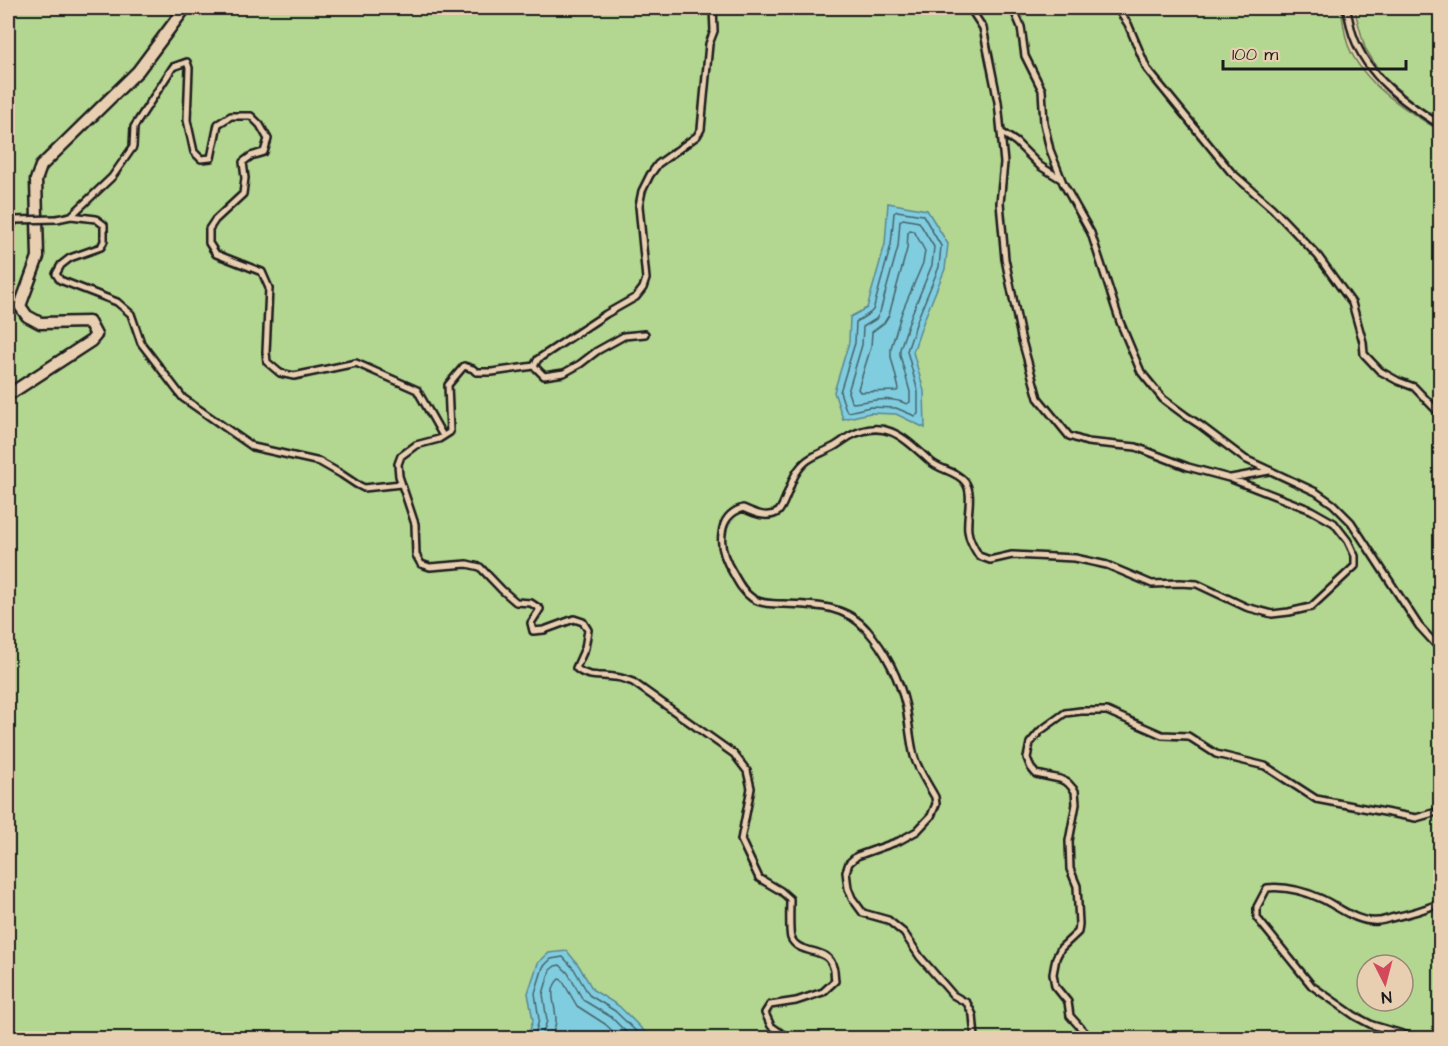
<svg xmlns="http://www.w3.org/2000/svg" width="1448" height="1046" font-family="'Architects Daughter',sans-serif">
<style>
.green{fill:#b3d691;stroke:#687956;stroke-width:1.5;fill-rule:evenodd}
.water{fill:#81cde0;stroke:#598692;stroke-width:1.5}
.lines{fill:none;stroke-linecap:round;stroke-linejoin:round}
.shore{stroke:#44636a;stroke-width:1.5}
.service-casing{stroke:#1c1c1c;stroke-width:10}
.minor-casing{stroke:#1c1c1c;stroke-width:15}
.service{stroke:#e9cfb1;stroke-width:5}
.minor{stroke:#e9cfb1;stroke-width:10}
.service-bridge-casing{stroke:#1c1c1c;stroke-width:10;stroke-linecap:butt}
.service-bridge{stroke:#e9cfb1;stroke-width:5}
</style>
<rect width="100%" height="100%" fill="#e9cfb1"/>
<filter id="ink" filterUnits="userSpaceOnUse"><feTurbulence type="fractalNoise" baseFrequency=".0167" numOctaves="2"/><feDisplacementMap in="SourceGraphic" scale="12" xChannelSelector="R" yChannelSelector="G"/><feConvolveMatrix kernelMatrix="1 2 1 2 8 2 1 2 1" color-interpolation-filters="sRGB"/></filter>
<g filter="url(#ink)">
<!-- green -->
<path class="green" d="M 8,8 L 1341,8 C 1343,20 1344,33 1348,45 C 1363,84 1406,110 1440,131 L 1440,1038 L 8,1038 ZM 1367,965 L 1403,965 L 1403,1001 L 1367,1001 Z
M 1354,8 L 1440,8 L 1440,120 L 1415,103 L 1383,77 L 1365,48 Z"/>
<!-- water -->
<path class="water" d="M 888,203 L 927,210 L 948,244 L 945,269 L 924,320 L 913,352 L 924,391 L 925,428 L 896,414 L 870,413 L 843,419 L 834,392 L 849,342 L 850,317 L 867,308 L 885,244 Z
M 567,951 L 579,966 L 593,990 L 619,1006 L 651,1038 L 529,1038 L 528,1037 L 533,1020 L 528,993 L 538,963 L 549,953 Z"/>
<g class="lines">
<!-- shore -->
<path class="shore" d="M 897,211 L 923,215 L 941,246 L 939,267 L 918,318 L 907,351 L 918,392 L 918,414 L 915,416 L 896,408 L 870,407 L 848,412 L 846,410 L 840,392 L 855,343 L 856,322 L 870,313 L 873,310 L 891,245 L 894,213 Z
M 903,219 L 919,222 L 934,247 L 932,265 L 911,316 L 900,349 L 900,355 L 910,392 L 910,402 L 907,404 C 890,396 871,401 853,403 L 851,401 L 848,392 L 862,345 L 863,327 L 876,319 L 880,312 L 898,247 L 900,221 Z
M 910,230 L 914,231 L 925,251 L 923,263 L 902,312 L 891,348 L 891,357 L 899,389 L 897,391 L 860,392 L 858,389 L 871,347 L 872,332 L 884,323 L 889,315 L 907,249 L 908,233 Z
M 534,1038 L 539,1020 L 535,993 L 543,967 L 551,959 L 563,957 L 574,969 L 589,995 L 615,1011 L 643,1038
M 541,1038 L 547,1021 L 543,994 L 550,970 L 555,966 L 560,965 L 568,973 L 583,1000 L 611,1017 L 632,1038
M 551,1038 C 553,1032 556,1026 556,1020 C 556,1005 547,990 559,979 L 562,980 L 577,1006 L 605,1024 L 620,1038"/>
<!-- service casing -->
<g class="service-casing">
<path id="service" d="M 970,8 L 983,28 L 998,102 L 1004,163 L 1000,203 L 1005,259 L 1021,337 L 1038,398 L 1069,436 L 1087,442 L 1136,447 L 1188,467 L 1229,478 L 1311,510 L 1334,523 L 1348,541 L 1355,556 L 1355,566 L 1311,607 L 1289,612 L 1272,614 L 1246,607 L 1197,584 L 1180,583 L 1152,584 L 1107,565 L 1075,558 L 1012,555 L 990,560 L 979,556 C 974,548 969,540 968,531 C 966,517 974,493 965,482 C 957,471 939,470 930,461 C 905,439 886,417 850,436 C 845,439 840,443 835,446 C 817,456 806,456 795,475 C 790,484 784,507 778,512 C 767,519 754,513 743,508 C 730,512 723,520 722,534 C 720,547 726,562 733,573 C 738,582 743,592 752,598 C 760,604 773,604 783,604 C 813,605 845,604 867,630 C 885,650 900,680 906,707 C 909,723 910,740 914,756 C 918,770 928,784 935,797 L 936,804 L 931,816 L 917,831 L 899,841 L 857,856 L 849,863 L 846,872 L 848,888 L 852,898 L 863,913 L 888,920 L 904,933 L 920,957 L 953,995 L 967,1003 L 973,1015 L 975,1038
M 1013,8 L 1021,27 L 1025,56 L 1042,90 L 1044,123 L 1050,150 L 1063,183 L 1091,233 L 1120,322 L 1141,372 L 1163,399 L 1186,416 L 1200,425 L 1245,459 L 1316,492 L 1333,504 L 1351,522 L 1419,626 L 1440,649
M 1117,8 L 1128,24 L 1147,69 L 1231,172 L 1272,208 L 1318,256 L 1352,303 L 1363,342 L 1364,354 L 1380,371 L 1398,381 L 1414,387 L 1440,414
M 1346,8 C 1349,17 1350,26 1353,35 C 1368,78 1404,102 1440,125
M 1001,132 L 1016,142 L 1040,166 L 1061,179
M 71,216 L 96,219 L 104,225 L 104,241 L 101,247 L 70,258 L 61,265 L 56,274 L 60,280 L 117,302 L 131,314 L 141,343 L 183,398 L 253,447 L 320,462 L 341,474 L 356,484 L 364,488 L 401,484
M 57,219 L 71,216 L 112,177 L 133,147 L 134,127 L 173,67 L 187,62 L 189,68 L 187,120 L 194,152 L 201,159 L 211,158 L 218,124 L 231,116 L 251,116 L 260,125 L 268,139 L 264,152 L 251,156 L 243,162 L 245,178 L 243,194 L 215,220 L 209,229 L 209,243 L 216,254 L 262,272 L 269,288 L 266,352 L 267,362 L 280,373 L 294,376 L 356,363 L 417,390 L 443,436
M 8,235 L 14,220
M 645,334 L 624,336 L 597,351 L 580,364 L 564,373 L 544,376 L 534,366 L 538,359 L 606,314 L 636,297 L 643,288 L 646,279 L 639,206 L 642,191 L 650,175 L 658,164 L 697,136 L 701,129 L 709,44 L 714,31 L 713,8
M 534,366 L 492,372 L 476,372 L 473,369 L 464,366 L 448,385 L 450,432 L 439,439 L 416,445 L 401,456 L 398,464 L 399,476 L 415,524 L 416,555 L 421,564 L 430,567 L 467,564 L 480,567 L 502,590 L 516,602 L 531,603 L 540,609 L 531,623 L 533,631 L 544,630 L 574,619 L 583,622 L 588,630 L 585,648 L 576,668 C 587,678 600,675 614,677 C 620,677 627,680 633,682 L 734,754 L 747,771 L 751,788 L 741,840 L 759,878 L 781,891 L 790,899 C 790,908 789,932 791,938 C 799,956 828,946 833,967 C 835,971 834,977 835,981 L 823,992 L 796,1001 L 770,1005 L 765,1013 L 771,1026 L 788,1038
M 1231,478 L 1269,471
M 1090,1038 L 1070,1016 L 1068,1002 L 1055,986 L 1053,974 L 1056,958 L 1061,948 L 1078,932 L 1079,924 L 1077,886 L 1070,869 L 1069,841 L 1076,804 L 1075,791 L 1068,783 L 1060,779 L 1036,774 L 1031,768 L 1027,758 L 1030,743 L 1040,731 L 1065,713 L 1081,711 L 1107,711 L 1162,735 L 1188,736 L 1216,754 L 1265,766 L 1316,799 L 1416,818 L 1440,811
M 1416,1038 L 1372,1025 L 1355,1016 L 1312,986 L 1257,918 L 1257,907 L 1267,888 C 1286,886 1304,891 1322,899 C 1339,907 1357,923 1378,921 C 1382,921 1387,919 1391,918 C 1409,914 1424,910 1440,903"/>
</g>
<!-- minor casing -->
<g class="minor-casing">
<path id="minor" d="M 8,395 L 91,341 L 96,335 L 89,322 L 40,323 L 27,316 L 20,306 L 38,257 L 36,180 L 41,166 L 138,71 L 185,8"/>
</g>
<!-- service -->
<use href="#service" class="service"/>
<!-- minor -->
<use href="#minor" class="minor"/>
<!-- service-bridge casing -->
<g class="service-bridge-casing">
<path id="service-bridge" d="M 14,220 L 57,219"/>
</g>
<!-- service-bridge -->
<use href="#service-bridge" class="service-bridge"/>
</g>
</g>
<!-- margin -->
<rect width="1448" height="1046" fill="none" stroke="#e9cfb1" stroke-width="30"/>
<rect x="15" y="15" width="1418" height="1016" fill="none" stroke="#1c1c1c" stroke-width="2" filter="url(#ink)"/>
<!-- north arrow -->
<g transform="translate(1385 983) rotate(174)"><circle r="28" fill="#e9cfb1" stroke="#978775" stroke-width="1.5"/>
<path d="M0-4.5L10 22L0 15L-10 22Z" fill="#d1495b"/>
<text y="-9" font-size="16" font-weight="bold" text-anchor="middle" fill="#1c1c1c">N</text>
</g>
<!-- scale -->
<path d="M1223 60v9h183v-9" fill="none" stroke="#1c1c1c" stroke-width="3"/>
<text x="1232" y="60" font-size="18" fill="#1c1c1c" stroke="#e9cfb1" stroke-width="4.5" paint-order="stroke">100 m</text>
</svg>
